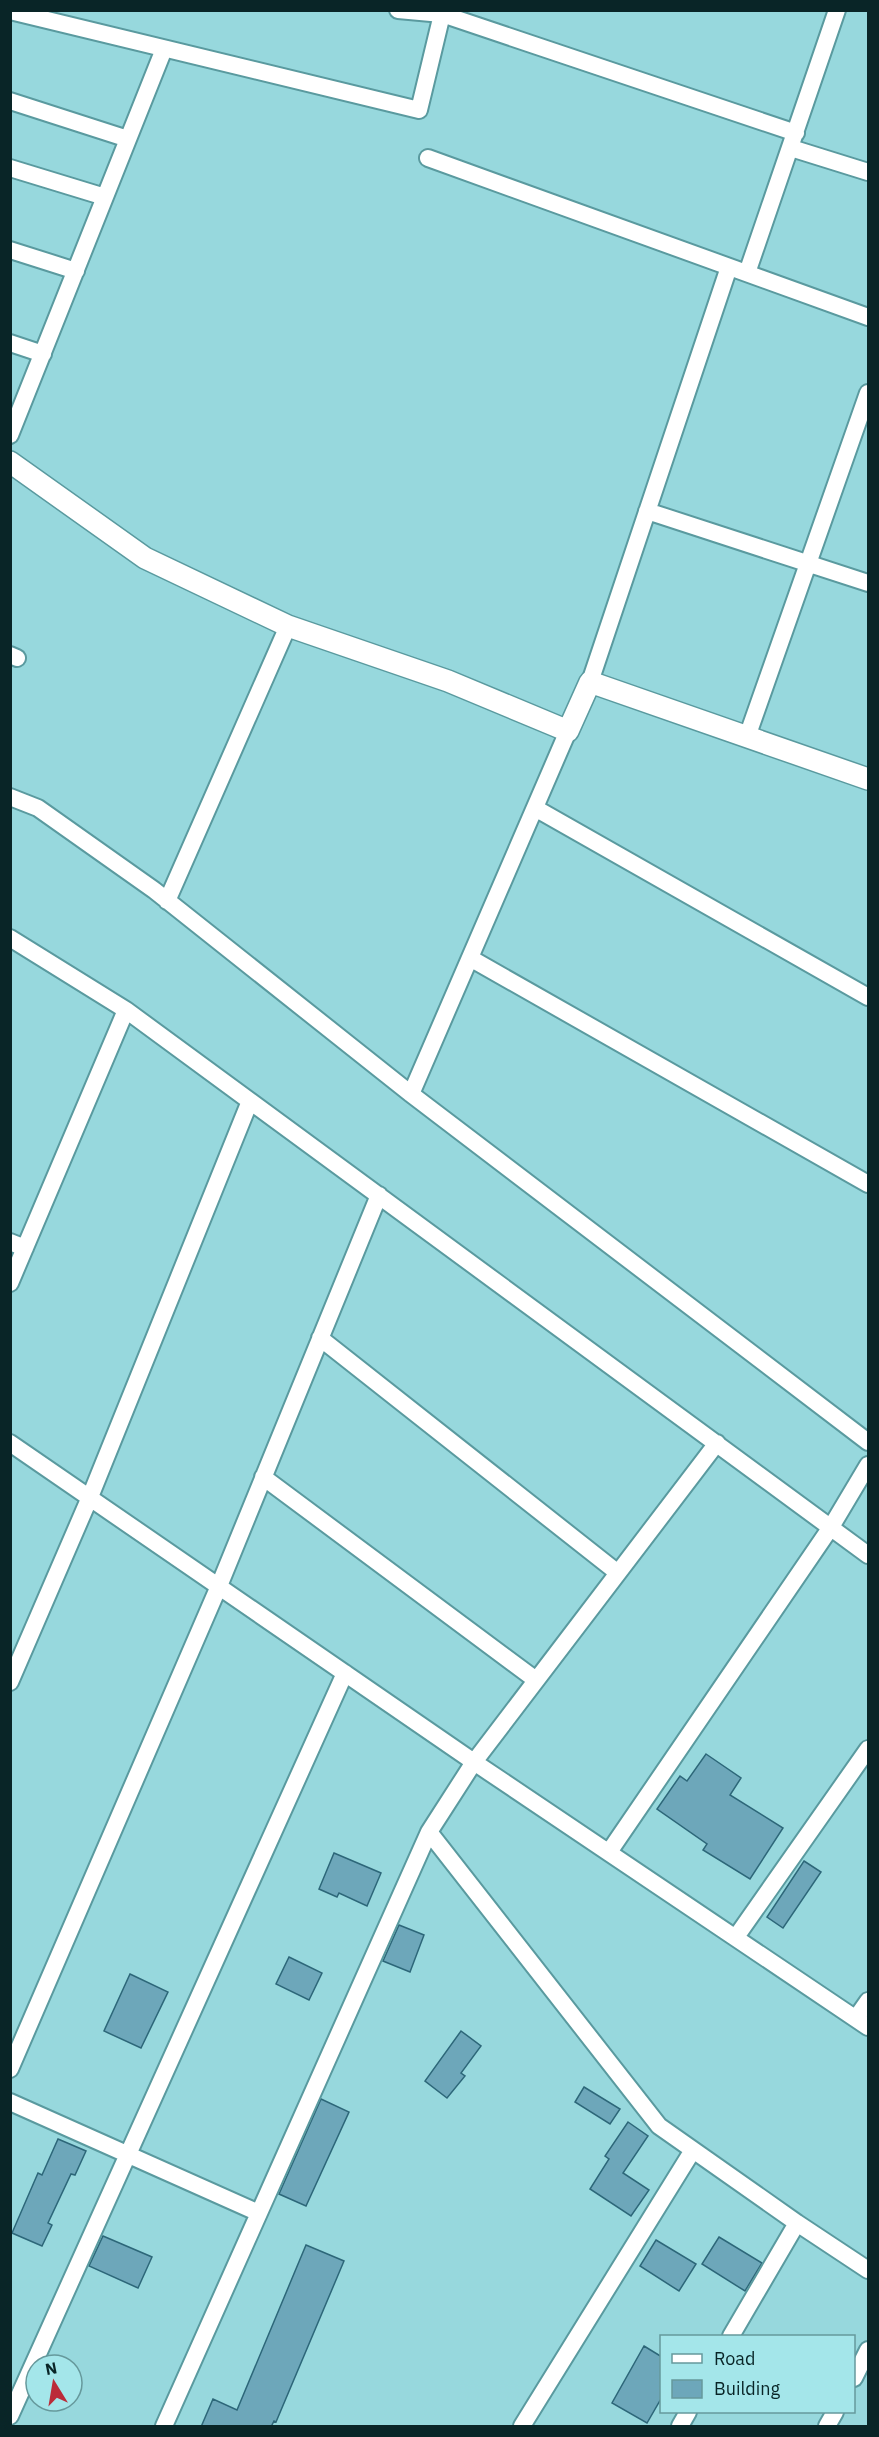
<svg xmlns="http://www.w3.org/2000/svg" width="879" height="2437" font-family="'IBM Plex Sans',sans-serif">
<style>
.building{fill:#6da7ba;stroke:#2d6779;stroke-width:1.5}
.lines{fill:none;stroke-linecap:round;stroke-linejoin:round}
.minor-casing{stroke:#5a9a9f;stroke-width:20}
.tertiary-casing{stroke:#5a9a9f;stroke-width:24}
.minor{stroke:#fff;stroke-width:16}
.tertiary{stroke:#fff;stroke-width:21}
</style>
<rect width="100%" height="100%" fill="#97d8dd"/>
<!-- building -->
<path class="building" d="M 706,1754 L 741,1778 L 730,1795 L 783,1828 L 750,1879 L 703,1850 L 707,1844 L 657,1809 L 680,1776 L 687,1781 Z
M 334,1853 L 381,1873 L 367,1906 L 339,1893 L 337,1897 L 319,1889 Z
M 804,1861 L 821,1872 L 783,1928 L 767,1917 Z
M 399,1925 L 424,1935 L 410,1972 L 383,1961 Z
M 289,1957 L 322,1973 L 309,2000 L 276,1984 Z
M 130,1974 L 168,1992 L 141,2048 L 104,2031 Z
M 461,2031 L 481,2046 L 461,2073 L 465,2076 L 447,2098 L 425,2081 Z
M 584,2087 L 620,2109 L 610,2124 L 575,2102 Z
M 321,2099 L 349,2112 L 306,2206 L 279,2194 Z
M 628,2122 L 648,2136 L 623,2173 L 649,2190 L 631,2216 L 590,2189 L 609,2159 L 605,2156 Z
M 58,2139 L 86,2151 L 75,2175 L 71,2174 L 48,2223 L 52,2225 L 42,2246 L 12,2233 L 38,2173 L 42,2175 Z
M 103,2236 L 152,2257 L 138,2288 L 89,2266 Z
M 719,2237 L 762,2263 L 745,2291 L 702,2264 Z
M 656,2240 L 696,2264 L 679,2291 L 640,2266 Z
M 306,2245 L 344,2261 L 276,2422 L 274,2421 L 272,2425 L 275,2427 L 201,2427 L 213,2399 L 237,2410 Z
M 644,2346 L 662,2357 L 662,2397 L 647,2423 L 612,2403 Z"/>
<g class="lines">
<!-- minor casing -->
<g class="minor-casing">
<path id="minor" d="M 398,10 L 442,14 L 796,133
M 10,11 L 419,110 L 443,10
M 10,101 L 128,139
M 791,148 L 868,172
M 428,158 L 868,317
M 10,168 L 105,197
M 10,250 L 76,271
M 747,273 L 837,10
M 10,343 L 43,354
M 10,435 L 164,49
M 647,511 L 868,583
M 10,655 L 17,658
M 590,682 L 729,267
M 747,737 L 868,393
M 10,797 L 38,808 L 154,890 L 411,1094 L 868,1442
M 535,808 L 868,997
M 167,901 L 288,626
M 10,938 L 126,1010 L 868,1555
M 470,958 L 868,1184
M 411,1094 L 568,731
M 10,1242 L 25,1248
M 10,1283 L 126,1010
M 320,1338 L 618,1573
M 10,1443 L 474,1762 L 868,2027
M 717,1443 L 474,1762 L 429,1832 L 659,2126 L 797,2223 L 868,2270
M 263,1477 L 536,1680
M 10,1682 L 90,1497 L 250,1101
M 609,1852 L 831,1527 L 868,1465
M 736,1937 L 868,1749
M 856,2018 L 868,2001
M 10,2069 L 219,1586 L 379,1195
M 10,2102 L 259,2213
M 731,2336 L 797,2223
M 854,2378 L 868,2350
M 10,2416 L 345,1673
M 164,2426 L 429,1832
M 522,2426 L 693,2150
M 680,2426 L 688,2412
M 827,2426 L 835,2412"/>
</g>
<!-- tertiary casing -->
<g class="tertiary-casing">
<path id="tertiary" d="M 10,462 L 145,558 L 288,626 L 448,681 L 568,731 L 590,682 L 868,779"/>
</g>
<!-- minor -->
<use href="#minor" class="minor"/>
<!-- tertiary -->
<use href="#tertiary" class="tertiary"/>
</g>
<!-- border -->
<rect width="879" height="2437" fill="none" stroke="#092527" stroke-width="24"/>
<!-- legend -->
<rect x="660" y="2335" width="195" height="78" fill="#a4e6ea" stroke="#66999c" stroke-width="1.5"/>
<rect x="672" y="2354" width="30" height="9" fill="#ffffff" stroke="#66999c" stroke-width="1.5"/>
<text x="714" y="2365" font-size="18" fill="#092527">Road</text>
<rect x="672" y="2380" width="30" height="18" fill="#6da7ba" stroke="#66999c" stroke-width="1.5"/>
<text x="714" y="2395" font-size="18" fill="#092527">Building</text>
<!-- north arrow -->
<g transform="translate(54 2383) rotate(349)"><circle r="28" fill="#a4e6ea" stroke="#66999c" stroke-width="1.5"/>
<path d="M0-4.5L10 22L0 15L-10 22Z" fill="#bb2b39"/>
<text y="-9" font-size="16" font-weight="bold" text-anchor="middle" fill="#092527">N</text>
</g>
</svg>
